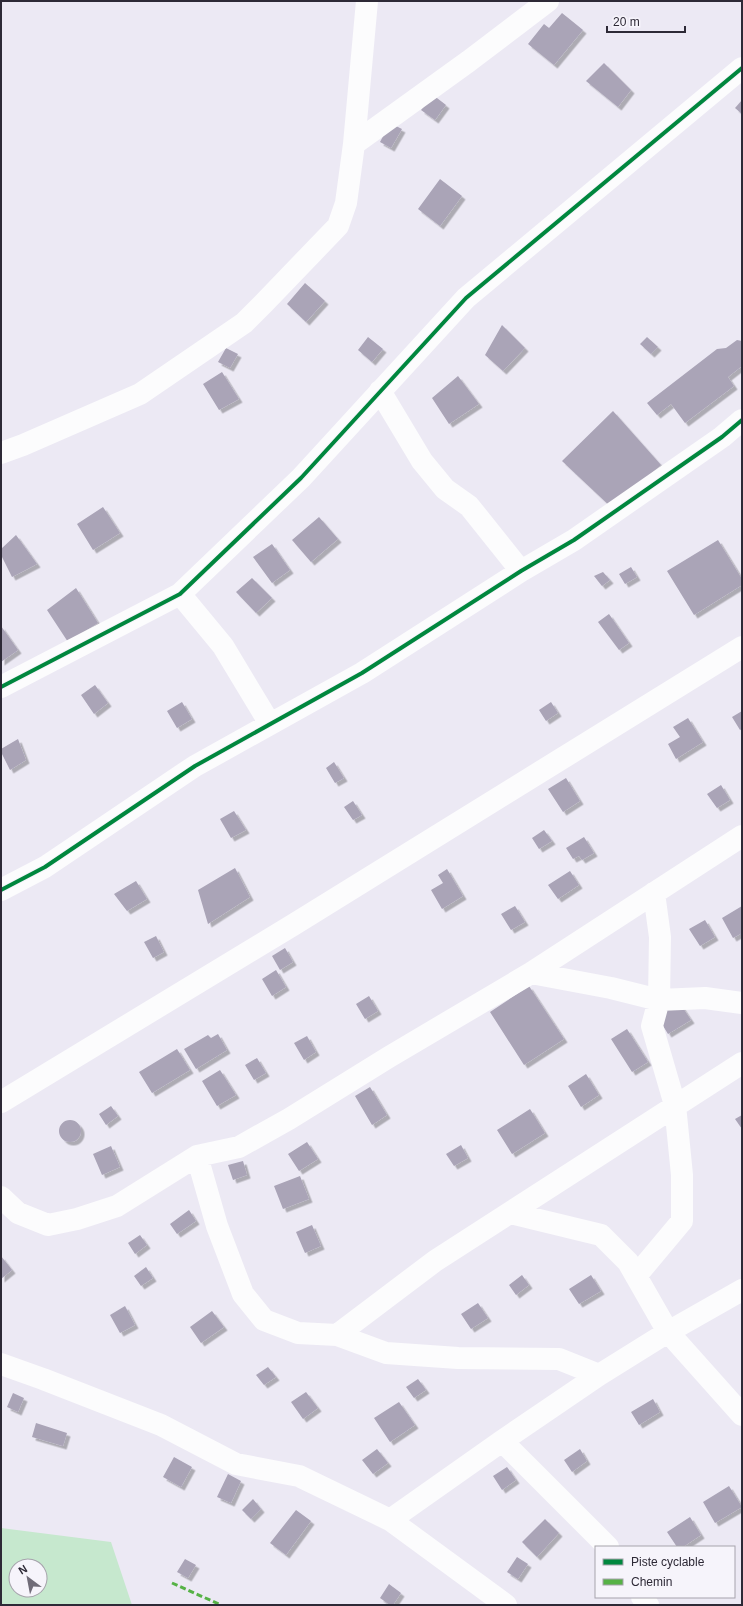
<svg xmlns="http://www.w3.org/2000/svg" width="743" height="1606" font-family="Arial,sans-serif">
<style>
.green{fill:#c6e8ce;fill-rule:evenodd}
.building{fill:#aaa4b7;filter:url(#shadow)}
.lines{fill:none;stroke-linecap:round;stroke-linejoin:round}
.street{stroke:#fcfcfd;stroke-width:22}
.quiet{stroke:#56b246;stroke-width:3;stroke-dasharray:6 3;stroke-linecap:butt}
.cycleway-casing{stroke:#f6f4fb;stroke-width:6}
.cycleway{stroke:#00873e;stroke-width:4}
</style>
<defs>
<filter id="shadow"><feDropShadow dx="3.5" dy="3.5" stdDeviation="0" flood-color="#0004"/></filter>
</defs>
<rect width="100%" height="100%" fill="#ece9f4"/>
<!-- green -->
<path class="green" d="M 1,1528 L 111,1542 L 132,1605 L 1,1605 ZM 16,1566 L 40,1566 L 40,1590 L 16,1590 Z"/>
<!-- building -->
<path class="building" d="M 562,13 L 583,30 L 554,65 L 528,44 L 544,24 L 549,28 Z
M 604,63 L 631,90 L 618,107 L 586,81 Z
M 433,95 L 446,105 L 435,120 L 421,110 Z
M 742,100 L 742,114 L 735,108 Z
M 390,123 L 402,129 L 391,148 L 380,142 Z
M 440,179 L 462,196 L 440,226 L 418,209 Z
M 305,283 L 325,301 L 306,322 L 287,304 Z
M 502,325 L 525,348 L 503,371 L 485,355 Z
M 368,337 L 383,349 L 372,362 L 358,350 Z
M 647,337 L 658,347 L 651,354 L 640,344 Z
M 737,340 L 742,341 L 742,366 L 728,377 L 734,386 L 685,423 L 671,404 L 657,415 L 647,403 L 717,349 L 726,348 Z
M 226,348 L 238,354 L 230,368 L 218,362 Z
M 222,372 L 239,399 L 219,410 L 203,384 Z
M 458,376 L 479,404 L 449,424 L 432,398 Z
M 613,411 L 661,465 L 612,508 L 562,461 Z
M 103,507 L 120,533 L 93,550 L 77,524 Z
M 319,517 L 338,539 L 311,562 L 292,540 Z
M 16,535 L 37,564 L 12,577 L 1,555 L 1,549 Z
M 718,540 L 742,579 L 742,585 L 694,615 L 667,571 Z
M 272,544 L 290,570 L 272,583 L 253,557 Z
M 631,567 L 637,577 L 625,584 L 619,574 Z
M 603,572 L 610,580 L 602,586 L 594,576 Z
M 252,578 L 272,598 L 256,613 L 236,592 Z
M 76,588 L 98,623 L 68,642 L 47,610 Z
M 609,614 L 629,643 L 619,650 L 598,622 Z
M 1,626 L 18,650 L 1,662 Z
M 95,685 L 108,703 L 94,714 L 81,695 Z
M 182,702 L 192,719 L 177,728 L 167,711 Z
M 551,702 L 558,713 L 546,721 L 539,710 Z
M 742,711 L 742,729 L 740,730 L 732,717 Z
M 688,718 L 703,742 L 676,759 L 668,744 L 680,737 L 673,727 Z
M 18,739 L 26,760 L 10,770 L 1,752 L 1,749 Z
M 334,762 L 344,778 L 335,783 L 326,768 Z
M 566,778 L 580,801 L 563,812 L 548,789 Z
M 721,785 L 730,800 L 717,808 L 707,794 Z
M 353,801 L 362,815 L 353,820 L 344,807 Z
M 234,811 L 246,830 L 231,838 L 220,819 Z
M 544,830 L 552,841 L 539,849 L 532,838 Z
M 584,837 L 594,853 L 582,860 L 579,856 L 573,859 L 566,848 Z
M 235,868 L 250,897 L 208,924 L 198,890 Z
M 447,869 L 463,896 L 442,909 L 431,890 L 443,883 L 438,875 Z
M 570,871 L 579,885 L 558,899 L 548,885 Z
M 136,881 L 147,899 L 127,911 L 114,894 Z
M 515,906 L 525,922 L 511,930 L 501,914 Z
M 742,906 L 742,933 L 733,938 L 722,918 Z
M 705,920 L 715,937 L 700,946 L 689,929 Z
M 156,936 L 164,952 L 153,958 L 144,942 Z
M 285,948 L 293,962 L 280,970 L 272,956 Z
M 276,970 L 286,987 L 272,996 L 262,979 Z
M 529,986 L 564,1039 L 524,1065 L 490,1012 Z
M 369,996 L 378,1011 L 365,1019 L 356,1004 Z
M 679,1002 L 691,1020 L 668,1034 L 657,1016 Z
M 627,1029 L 648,1062 L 632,1072 L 611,1039 Z
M 218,1034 L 227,1050 L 196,1069 L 184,1049 L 208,1035 L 211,1038 Z
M 307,1036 L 316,1052 L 304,1060 L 294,1043 Z
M 177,1049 L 190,1070 L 152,1093 L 139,1072 Z
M 257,1058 L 266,1073 L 254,1080 L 245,1065 Z
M 220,1070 L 236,1095 L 217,1106 L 202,1081 Z
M 586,1074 L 599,1095 L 581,1107 L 568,1086 Z
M 370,1087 L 387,1115 L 372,1125 L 355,1096 Z
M 111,1106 L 118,1116 L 106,1125 L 99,1114 Z
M 530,1109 L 545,1133 L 512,1154 L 497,1130 Z
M 742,1115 L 742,1129 L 735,1119 Z
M59 1131a11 11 0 1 1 22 0a11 11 0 1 1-22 0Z
M 307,1142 L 318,1159 L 299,1171 L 288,1154 Z
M 461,1145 L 468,1158 L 454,1166 L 446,1154 Z
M 111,1146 L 120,1167 L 102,1175 L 93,1154 Z
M 243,1161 L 247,1175 L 233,1180 L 228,1165 Z
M 300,1176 L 309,1199 L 283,1209 L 274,1186 Z
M 189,1210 L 196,1221 L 177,1234 L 170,1224 Z
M 312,1225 L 321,1246 L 305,1253 L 296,1232 Z
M 140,1235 L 147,1245 L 135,1254 L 128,1243 Z
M 1,1256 L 12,1270 L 1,1279 Z
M 146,1267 L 153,1278 L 141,1286 L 134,1276 Z
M 522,1275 L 529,1285 L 516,1295 L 509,1285 Z
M 591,1275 L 601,1291 L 579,1304 L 569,1289 Z
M 478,1303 L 488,1318 L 471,1329 L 461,1314 Z
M 125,1306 L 135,1325 L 120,1333 L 110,1315 Z
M 212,1311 L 224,1327 L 201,1343 L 190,1327 Z
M 268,1367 L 276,1377 L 264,1385 L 256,1375 Z
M 418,1379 L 426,1390 L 414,1398 L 406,1387 Z
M 306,1392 L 318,1408 L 303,1419 L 291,1402 Z
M 13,1393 L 24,1398 L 18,1412 L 7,1407 Z
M 653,1399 L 660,1412 L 639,1425 L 631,1412 Z
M 399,1402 L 415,1425 L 390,1442 L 374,1418 Z
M 36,1423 L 67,1433 L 63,1446 L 32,1437 Z
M 377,1449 L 388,1463 L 373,1474 L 362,1460 Z
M 580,1449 L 587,1461 L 572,1472 L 564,1460 Z
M 174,1457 L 192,1467 L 181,1487 L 163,1477 Z
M 507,1467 L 516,1480 L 502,1490 L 493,1476 Z
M 228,1474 L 241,1481 L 231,1503 L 217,1497 Z
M 729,1486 L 742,1507 L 715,1523 L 703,1502 Z
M 253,1499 L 261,1509 L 251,1519 L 242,1510 Z
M 296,1510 L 311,1521 L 286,1555 L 270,1543 Z
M 690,1517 L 701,1535 L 683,1547 L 677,1547 L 667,1532 Z
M 545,1519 L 559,1533 L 537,1557 L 522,1542 Z
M 517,1557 L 528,1564 L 518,1579 L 507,1572 Z
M 185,1559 L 196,1565 L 188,1578 L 177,1572 Z
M 389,1584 L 401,1593 L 393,1605 L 390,1605 L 380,1598 Z"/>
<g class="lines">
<!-- street -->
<path class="street" d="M 354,144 L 469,61 L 548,1
M 380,391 L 422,461 L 445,489 L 469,506 L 521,571
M 1,453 L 23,445 L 140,394 L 244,323 L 264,303 L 338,226 L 346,203 L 354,144 L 367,1
M 180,594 L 223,646 L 270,724
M 1,687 L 180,594 L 301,478 L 466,298 L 742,68
M 1,890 L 45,867 L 195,766 L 362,673 L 521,571 L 574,540 L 722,437 L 742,420
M 531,973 L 611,988 L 659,1000 L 705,998 L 742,1003
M 1,1102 L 293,925 L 742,647
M 197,1156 L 217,1226 L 243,1294 L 264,1320 L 298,1333 L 337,1335 L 435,1261 L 742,1063
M 1,1197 L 18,1213 L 48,1225 L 77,1219 L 117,1206 L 197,1156 L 239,1147 L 289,1119 L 389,1057 L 531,973 L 742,836
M 510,1213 L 601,1235 L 628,1262 L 668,1332 L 742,1415
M 636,1276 L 682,1221 L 682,1175 L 675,1105 L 652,1026 L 659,1000 L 660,937 L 654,893
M 337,1335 L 386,1353 L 458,1358 L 559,1359 L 599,1375 L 668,1332 L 742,1290
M 1,1364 L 43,1379 L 161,1425 L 236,1464 L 299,1476 L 390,1520 L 506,1605
M 502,1441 L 608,1547
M 390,1520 L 502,1441 L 599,1375
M 642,1597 L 648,1605"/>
<!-- quiet -->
<path class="quiet" d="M 172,1583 L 221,1605"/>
<!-- cycleway casing -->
<g class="cycleway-casing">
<path id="cycleway" d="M 1,687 L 180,594 L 301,478 L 466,298 L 742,68
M 1,890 L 45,867 L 195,766 L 362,673 L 521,571 L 574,540 L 722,437 L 742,420"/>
</g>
<!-- cycleway -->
<use href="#cycleway" class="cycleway"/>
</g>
<!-- border -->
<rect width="743" height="1606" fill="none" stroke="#2d2936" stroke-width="4"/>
<!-- legend -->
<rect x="595" y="1546" width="140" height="52" fill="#f6f4fb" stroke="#a6a3ac"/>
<rect x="603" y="1559" width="20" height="6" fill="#00873e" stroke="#a6a3ac"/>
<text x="631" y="1566" font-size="12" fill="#2d2936">Piste cyclable</text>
<rect x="603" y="1579" width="20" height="6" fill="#56b246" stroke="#a6a3ac"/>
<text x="631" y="1586" font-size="12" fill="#2d2936">Chemin</text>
<!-- north arrow -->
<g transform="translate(28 1578) rotate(328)"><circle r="19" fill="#f6f4fb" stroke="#a6a3ac"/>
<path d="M0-3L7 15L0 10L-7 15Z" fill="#706c78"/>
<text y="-6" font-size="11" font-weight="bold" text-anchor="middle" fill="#2d2936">N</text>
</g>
<!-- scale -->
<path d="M607 26v6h78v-6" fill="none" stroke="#2d2936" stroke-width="2"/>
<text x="613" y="26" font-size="12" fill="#2d2936" stroke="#f6f4fb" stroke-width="3" paint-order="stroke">20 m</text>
</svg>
